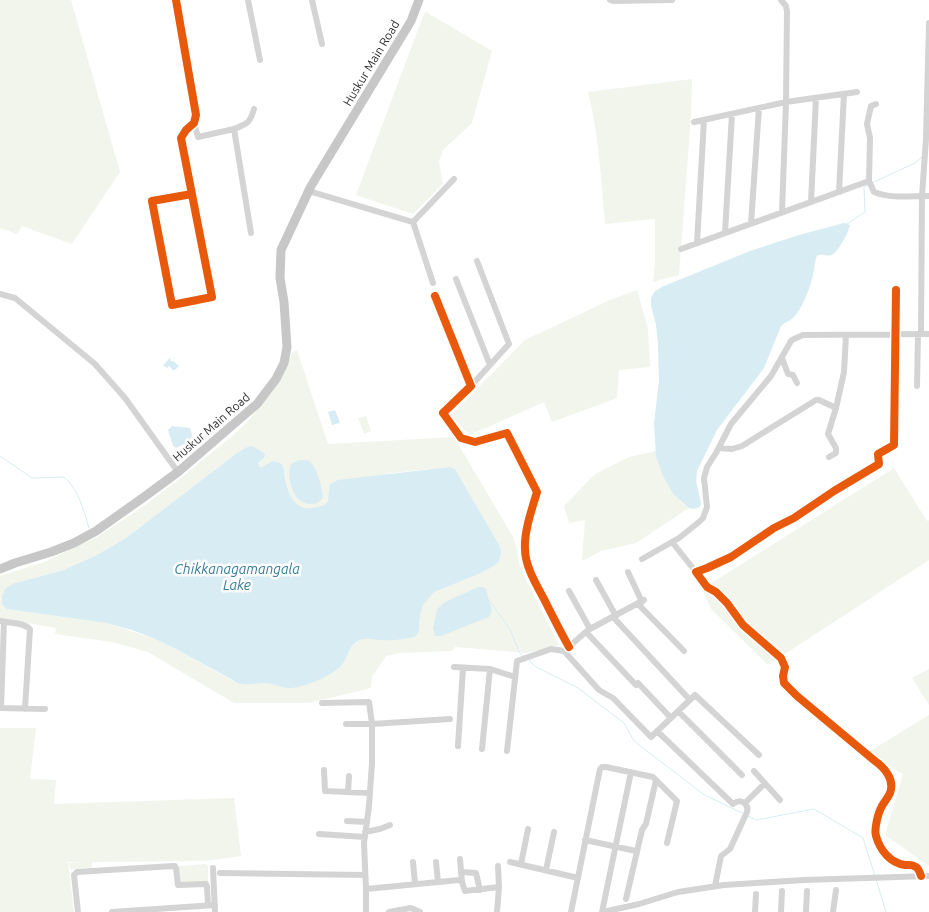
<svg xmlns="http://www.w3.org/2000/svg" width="929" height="912" font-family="Ubuntu,sans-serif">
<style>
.green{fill:#f2f5ec;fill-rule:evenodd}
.water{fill:#d8ecf3}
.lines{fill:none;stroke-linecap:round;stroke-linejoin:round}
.stream{stroke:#d8ecf3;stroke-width:1}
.minor{stroke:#d4d4d4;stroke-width:6}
.major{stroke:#c7c7c7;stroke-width:9}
.cycleway-casing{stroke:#fff;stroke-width:11}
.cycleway{stroke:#e8590c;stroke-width:8}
.labels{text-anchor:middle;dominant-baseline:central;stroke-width:5;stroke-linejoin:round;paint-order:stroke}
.street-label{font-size:12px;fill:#2f2f2f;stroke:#fff}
.water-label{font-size:14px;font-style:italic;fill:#367d98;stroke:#fff}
</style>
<rect width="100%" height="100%" fill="#fff"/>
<!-- green -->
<path class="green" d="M 0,0 L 71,0 L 120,172 L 72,244 L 22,226 L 17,234 L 0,228 Z
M 426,12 L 492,51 L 472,123 L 443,150 L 439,162 L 443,184 L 413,214 L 356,195 L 423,16 Z
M 692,79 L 691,115 L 679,275 L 653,282 L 655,262 L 655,219 L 605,224 C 601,180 599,135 588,92 Z
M 637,290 L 648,328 L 650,367 L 619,370 L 617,398 L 552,422 L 544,402 L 470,435 L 450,416 L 525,340 L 610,300 Z
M 297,350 L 328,444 L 454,437 L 513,537 L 517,549 L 520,567 L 559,645 L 527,653 L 455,647 L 452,651 L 401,653 L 386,656 L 372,677 L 371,688 L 309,703 L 234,703 L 148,652 L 112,642 L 55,634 L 56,628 L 0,618 L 0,576 L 44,562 L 97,537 L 141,508 L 182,477 L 231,437 L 250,419 L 266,399 L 287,365 L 292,353 ZM 245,448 L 264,458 L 258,464 L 260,467 L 262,467 L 272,461 L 284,468 C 285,480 288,495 297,505 C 302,510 322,509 327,504 C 330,500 329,492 329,488 L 391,473 L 450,467 L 455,469 L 487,524 L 494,566 L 481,573 L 434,591 L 423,605 L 420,615 L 419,630 L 417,635 L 414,637 L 384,640 L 368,638 L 359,640 L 351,648 L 345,658 L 343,663 L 338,669 L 319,680 L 301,686 L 287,688 L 267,683 L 231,680 L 176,649 L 153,638 L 106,623 L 7,609 L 15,583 L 61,571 L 95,556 L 126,538 L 237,453 Z
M 366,416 L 371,431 L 364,434 L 358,418 Z
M 656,451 L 656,456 L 681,502 L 689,508 L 636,543 L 601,551 L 582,561 L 585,520 L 569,523 L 564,506 L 595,474 L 629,457 Z
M 894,468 L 927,521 L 929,520 L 929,560 L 768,665 L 711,609 L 702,589 Z
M 929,669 L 929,705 L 912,678 Z
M 929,715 L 929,866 L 885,835 L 903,774 L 867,753 Z
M 0,728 L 36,728 L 30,779 L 56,780 L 54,804 L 234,798 L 241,856 L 205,861 L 92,862 L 92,868 L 70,869 L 69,863 L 83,862 L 68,862 L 74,912 L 0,912 Z
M 206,864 L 208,866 L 208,882 L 182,883 L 180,881 L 178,866 Z"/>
<!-- water -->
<path class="water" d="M 844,223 L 850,225 C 849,232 838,252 832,255 C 828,257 821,253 817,256 C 815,258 814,274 812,279 C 809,290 802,309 794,317 C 790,321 785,322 781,326 L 764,368 L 717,430 L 697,471 L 696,481 L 701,503 L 700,507 L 694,509 L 689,508 L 674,495 L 663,476 L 656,456 L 654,423 L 659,381 L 658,344 L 656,325 L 651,306 L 651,298 L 655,291 L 664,286 L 750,251 L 799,235 Z
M 170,358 L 171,361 L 173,361 L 179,366 L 175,370 L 173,370 L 169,366 L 167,368 L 163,365 Z
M 335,410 L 340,423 L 332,425 L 328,412 Z
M 172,426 L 190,428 L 192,435 L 190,441 L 176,448 L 173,446 L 168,430 Z
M 251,446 L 256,448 L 265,454 L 264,458 L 258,463 L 260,467 L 262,467 L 272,461 C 275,462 278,462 280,463 C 285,466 284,473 285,478 C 288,493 294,511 313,508 C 334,504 326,501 330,484 L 338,480 L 450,467 L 455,469 L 487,524 L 500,547 L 501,553 L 499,561 L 494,566 L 481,573 L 434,592 L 423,605 L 420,615 L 419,630 L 417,635 L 414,637 C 404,639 393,641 383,640 C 375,640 368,637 360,640 C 348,645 348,659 340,667 C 329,677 302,689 287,688 C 279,687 272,683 264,683 C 254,683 248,686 238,683 L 176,649 L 153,638 L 132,630 L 106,623 L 7,609 L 2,604 L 2,595 L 6,588 L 15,583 L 61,571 L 95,556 L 126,538 L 237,453 L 245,448 Z
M 299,460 C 300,460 306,460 307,460 C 317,463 322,489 323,497 C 320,502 318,503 313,504 C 293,506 286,479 291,464 Z
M 478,587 L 483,587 L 486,589 L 492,611 L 489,617 L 441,636 L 435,636 L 433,629 L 437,609 L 445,602 Z"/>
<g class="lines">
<!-- stream -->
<path class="stream" d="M 874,182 L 915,163 L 923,156
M 847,224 L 865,212 L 864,187 L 868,185
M 0,456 L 32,478 L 64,477 C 79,490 83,509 89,528
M 489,600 L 510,629 L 519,652 L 523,656
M 529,660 L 536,667 L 578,688 L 624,723 L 634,741 L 703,794 L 742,813
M 748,816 L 756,820 L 814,809 L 863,838 L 875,876
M 876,879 L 886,912"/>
<!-- minor -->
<path class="minor" d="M 176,0 L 196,115 L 194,123 L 186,130 L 181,138 L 212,297 L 172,305 L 152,201 L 192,194
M 248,0 L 260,60
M 312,0 L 322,44
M 610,0 L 613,1 L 672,0
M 781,0 L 786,6 L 787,12 L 786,102 L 782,212
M 694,122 L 786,102 L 857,92
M 194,123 L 198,137 L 234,129 L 251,233
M 234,129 C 247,124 250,123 254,109
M 869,181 L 870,138 L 867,124 L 871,106 L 876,104
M 309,191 L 413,222
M 839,192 L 844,94
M 811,202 L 816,98
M 751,223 L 759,108
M 725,233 L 732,114
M 697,243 L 704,120
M 681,249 L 869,181 L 874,192 C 892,199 910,196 929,196
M 456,279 L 490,365
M 433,283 L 413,222 L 454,179
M 896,290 L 894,445 L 878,454 L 879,464 L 834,491 L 794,518 L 774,528 L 731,557 L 707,568 L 696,572 L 707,587 L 716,592 L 727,603 L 743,625 L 781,658 L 785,667 L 783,676 L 784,683 L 797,696 L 875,761 C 885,768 895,780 890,793 C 888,798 884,802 882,806 C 878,813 874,829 876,836 C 880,850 890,863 905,865 C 909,865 912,864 916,867 C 919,869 920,873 921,876
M 0,294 L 15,298 L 95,364 L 125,398 L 178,472
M 435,296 L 471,386 L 443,413 L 461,438 L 475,442 L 507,433 L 537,492 C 532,509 524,531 525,549 C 525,566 536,584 544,599 C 552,615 560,631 569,647
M 921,334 L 922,196 L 926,139 L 929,23
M 782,358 L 788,374 L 793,375 L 797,383
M 471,386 L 509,344 L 477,261
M 917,386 L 918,334
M 719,448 L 732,449 L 742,446 L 816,400 L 819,400 L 836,408
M 829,457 L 836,453 L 836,448 L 828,434 L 836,408 L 844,372 L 846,335
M 672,542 L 696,572
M 642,559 L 679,538 L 699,522 L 703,518 L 707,507 L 704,478 L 707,467 L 716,453 L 731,424 L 771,376 L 791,341 L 794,339 L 803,335 L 929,334
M 628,572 L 642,602
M 596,580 L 616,616
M 569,591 L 590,629
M 644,600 L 588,630 L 564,651 L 599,690 L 613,698 L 651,737 L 695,695 L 759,755
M 638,604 L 684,651
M 613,617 L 690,700
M 0,621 C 9,623 23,622 30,629 L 25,709
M 586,632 L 636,685 L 638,683 L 671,718
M 454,667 L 490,669 L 515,677
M 322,703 L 369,702 L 372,724 L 372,763 L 369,806 L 364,843 L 366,889 L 366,912
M 0,708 L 45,709
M 1,708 L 4,622
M 678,711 L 742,775
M 346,724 L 372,724 L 450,719
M 657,731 L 733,804 C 740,798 749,803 747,812 L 730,849 L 721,856 L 715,886
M 458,746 L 463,668
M 482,749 L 490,669
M 507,751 L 517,661 L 551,649 L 564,651
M 324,770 L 325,791 L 370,793
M 754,771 L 780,800
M 348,792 L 349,776
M 745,803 L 765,783
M 347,821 L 367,822
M 365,832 L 380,829 L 390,825
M 319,834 L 365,837
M 585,840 L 636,851
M 460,859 L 462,882 L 465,891 L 499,887
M 413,862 L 415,884
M 436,862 L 438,882
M 510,862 L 578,878
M 521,864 L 528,829
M 213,868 L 215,912
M 546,870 L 554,832
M 461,872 L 476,873 L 480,890
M 220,873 L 365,875
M 366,889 L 459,880 L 462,882
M 626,899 L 642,830 L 646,824 L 656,780
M 78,912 L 74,875 L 77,872 L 173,866 L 175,866 L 176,868 L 178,885 L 206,884 L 207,887 L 208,905
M 112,912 L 215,905
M 389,912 L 411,908 L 420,912
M 497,912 L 499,887 L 498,866
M 571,912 L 600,769 L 602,767 L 606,767 L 653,777 L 677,801 L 667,843
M 602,912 L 631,772
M 603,912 L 639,904 L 678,892 L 724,885 L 804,880 L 929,876
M 755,912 L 756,894
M 781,912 L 782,891
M 806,912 L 807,891
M 833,912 L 836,890"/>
<!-- major -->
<path class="major" d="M 0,569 L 15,563 L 51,552 L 74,543 L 96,531 L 144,497 L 178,472 L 257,404 L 276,379 L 284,363 L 287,347 L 284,302 L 280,278 L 281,250 L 311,186 L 411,21 L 419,0"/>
<!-- cycleway casing -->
<g class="cycleway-casing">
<path id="cycleway" d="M 176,0 L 196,115 L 194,123 L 186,130 L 181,138 L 212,297 L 172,305 L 152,201 L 192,194
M 896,290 L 894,445 L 878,454 L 879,464 L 834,491 L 794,518 L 774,528 L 731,557 L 707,568 L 696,572 L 707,587 L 716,592 L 727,603 L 743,625 L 781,658 L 785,667 L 783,676 L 784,683 L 797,696 L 875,761 C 885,768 895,780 890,793 C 888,798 884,802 882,806 C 878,813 874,829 876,836 C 880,850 890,863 905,865 C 909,865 912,864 916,867 C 919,869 920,873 921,876
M 435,296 L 471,386 L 443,413 L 461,438 L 475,442 L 507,433 L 537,492 C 532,509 524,531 525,549 C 525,566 536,584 544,599 C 552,615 560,631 569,647"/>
</g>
<!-- cycleway -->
<use href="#cycleway" class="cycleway"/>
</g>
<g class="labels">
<!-- street labels -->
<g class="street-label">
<text transform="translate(371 63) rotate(-59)">Huskur Main Road</text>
<text transform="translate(211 427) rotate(-41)">Huskur Main Road</text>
</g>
<!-- water labels -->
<g class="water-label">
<text x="237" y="569">Chikkanagamangala<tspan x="237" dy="16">Lake</tspan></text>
</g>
</g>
</svg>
